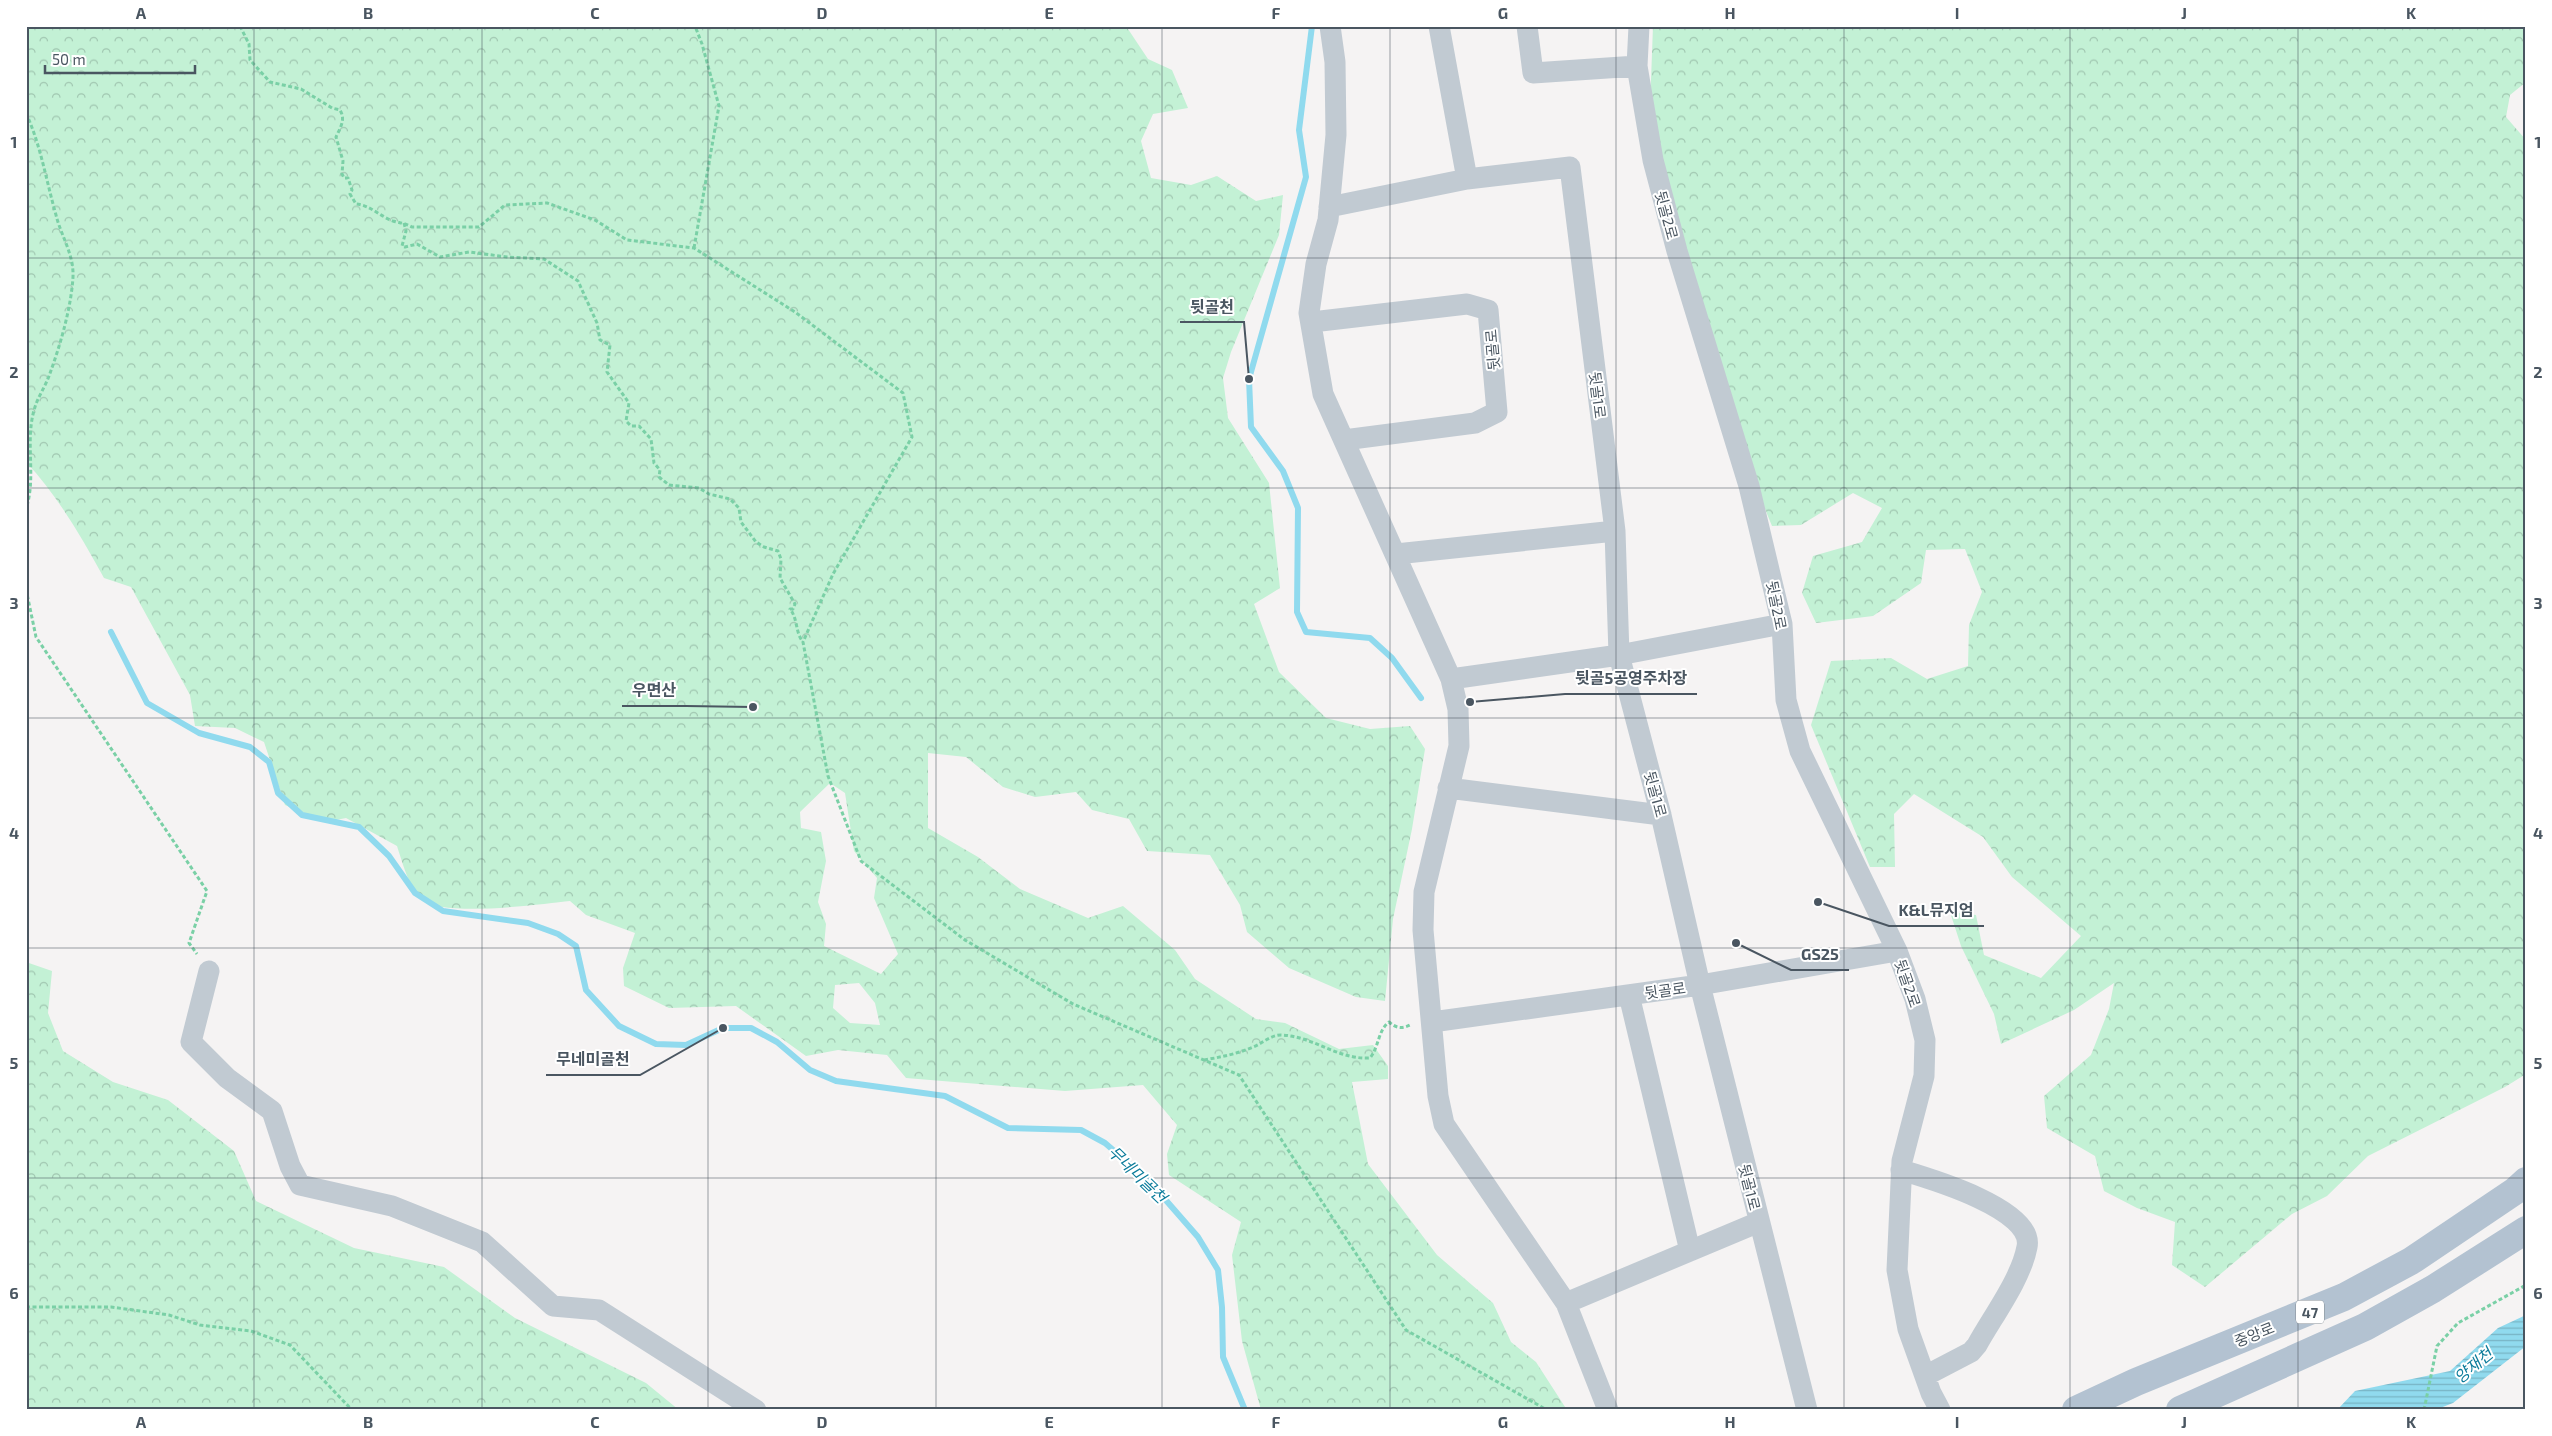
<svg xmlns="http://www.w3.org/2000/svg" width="2552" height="1436" font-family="'Exo 2','Noto Sans KR',sans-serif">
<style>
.forest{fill:url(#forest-crowns);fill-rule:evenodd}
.water{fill:url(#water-rules)}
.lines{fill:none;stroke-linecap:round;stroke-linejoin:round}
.stream{stroke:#90daee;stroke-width:6}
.path{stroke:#7ad0a6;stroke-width:3;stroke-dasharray:4 2.5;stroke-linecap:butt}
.minor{stroke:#c1cad2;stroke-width:21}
.major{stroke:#b3c2d1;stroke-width:28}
.grid{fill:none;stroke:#4a5661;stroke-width:1;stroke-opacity:0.55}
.labels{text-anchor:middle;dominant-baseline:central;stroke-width:4;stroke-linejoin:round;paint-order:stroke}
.shield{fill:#fff;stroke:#808990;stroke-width:1}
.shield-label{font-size:14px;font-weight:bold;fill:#4a5661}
.street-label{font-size:15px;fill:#4a5661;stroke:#fff}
.water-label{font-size:16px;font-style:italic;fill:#0c7c9b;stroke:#fff}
.leader{fill:none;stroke:#4a5661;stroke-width:2}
.callout-dot{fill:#4a5661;stroke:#fff;stroke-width:2}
.callout-label{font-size:16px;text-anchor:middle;font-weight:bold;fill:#4a5661;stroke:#fff;stroke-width:4;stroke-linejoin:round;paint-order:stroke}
.neatline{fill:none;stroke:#4a5661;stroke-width:2}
.grid-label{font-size:16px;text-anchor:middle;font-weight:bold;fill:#4a5661}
</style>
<defs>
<pattern id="forest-crowns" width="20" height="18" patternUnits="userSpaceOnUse" patternTransform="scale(1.25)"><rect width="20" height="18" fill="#c3f1d5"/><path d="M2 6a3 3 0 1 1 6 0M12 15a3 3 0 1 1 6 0" fill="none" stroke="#a0c6b0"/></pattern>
<pattern id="water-rules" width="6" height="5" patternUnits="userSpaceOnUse" patternTransform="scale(1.25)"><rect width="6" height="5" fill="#90daee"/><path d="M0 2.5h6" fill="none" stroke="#78b4c4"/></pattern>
</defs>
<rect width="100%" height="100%" fill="#f5f3f3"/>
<!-- forest -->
<path class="forest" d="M 26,26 L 1126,26 L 1148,59 L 1172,70 L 1188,108 L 1153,114 L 1141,141 L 1151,178 L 1191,185 L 1217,176 L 1256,201 L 1283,195 L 1279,235 L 1231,352 L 1223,378 L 1228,418 L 1269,483 L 1280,588 L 1254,604 L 1279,672 L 1326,718 L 1370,729 L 1410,726 L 1425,749 L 1412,829 L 1393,919 L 1385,1001 L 1356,997 L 1289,968 L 1247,932 L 1240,905 L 1210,855 L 1147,851 L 1129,819 L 1092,810 L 1076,792 L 1035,797 L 1003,787 L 966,757 L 928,753 L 928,828 L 978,857 L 1020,889 L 1088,918 L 1123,906 L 1175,950 L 1195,979 L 1256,1019 L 1285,1023 L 1339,1049 L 1373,1045 L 1388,1066 L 1388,1079 L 1352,1082 L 1368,1164 L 1437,1255 L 1493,1303 L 1511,1342 L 1536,1362 L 1567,1410 L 1261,1410 L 1242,1341 L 1232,1255 L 1241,1222 L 1169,1175 L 1167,1154 L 1177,1125 L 1143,1085 L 1065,1091 L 906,1078 L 887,1055 L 838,1050 L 806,1056 L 736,1006 L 669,1008 L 624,986 L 623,968 L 635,933 L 586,915 L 570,901 C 541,904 442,918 421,899 C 409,888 402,861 397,846 L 346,818 L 326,822 L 285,805 L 264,742 L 235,728 L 195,726 L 190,695 L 131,587 L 104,578 C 82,538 58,496 26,462 ZM 830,783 L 845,793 L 854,851 L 877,878 L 874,898 L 898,954 L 881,974 L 824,946 L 826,924 L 818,902 L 826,861 L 821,832 L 801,828 L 800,812 ZM 859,983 L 875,1003 L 880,1025 L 850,1023 L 833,1008 L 835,985 Z
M 1653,26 L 2526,26 L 2526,82 L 2510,95 L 2506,117 L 2526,140 L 2526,1074 L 2505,1087 L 2368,1156 L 2327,1196 L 2292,1214 L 2205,1287 L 2172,1265 L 2175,1222 L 2137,1208 L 2104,1191 L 2095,1156 L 2047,1128 L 2044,1096 L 2091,1055 L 2109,1009 L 2114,983 L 2074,1010 L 2001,1044 L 1994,1014 L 1961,946 L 1950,912 L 1976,915 L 1984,955 L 2041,978 L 2081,936 L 2012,877 L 1983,837 L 1914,794 L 1894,814 L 1895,867 L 1870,867 L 1811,725 L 1831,661 L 1891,658 L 1927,679 L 1968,666 L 1969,625 L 1982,592 L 1965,549 L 1926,550 L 1921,583 L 1873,616 L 1816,623 L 1802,593 L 1813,556 L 1862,542 L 1882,508 L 1853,493 L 1801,525 L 1772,526 L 1749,470 L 1654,138 L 1650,107 Z
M 26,962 L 52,971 L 48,1013 L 63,1051 L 113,1082 L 168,1100 L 234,1151 L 256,1201 L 354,1248 L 444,1267 L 515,1318 L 646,1383 L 679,1410 L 26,1410 Z"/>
<!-- water -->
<path class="water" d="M 2526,1315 L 2526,1346 L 2453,1403 L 2435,1410 L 2337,1410 L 2355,1391 L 2450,1371 L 2498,1328 Z"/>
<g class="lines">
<!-- stream -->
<path class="stream" d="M 1312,26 L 1299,130 L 1306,177 L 1249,379 L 1251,427 L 1283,471 L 1298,508 L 1297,612 L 1306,632 L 1370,638 L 1392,658 L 1421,698
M 111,632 L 147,703 L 199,733 L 250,747 L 269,762 L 278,793 L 302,815 L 359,827 L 389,856 L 415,893 L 443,911 L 528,923 L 558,934 L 576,946 L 586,990 L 619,1026 L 656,1044 L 686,1045 L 723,1028 L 751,1028 L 777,1042 L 810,1070 L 836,1081 L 945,1096 L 1008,1128 L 1081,1130 L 1105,1143 L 1150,1182 L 1198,1237 L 1218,1270 L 1222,1307 L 1223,1357 L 1245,1410"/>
<!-- path -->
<path class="path" d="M 240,26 L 249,44 L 250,60 L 270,82 L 301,89 L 332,108 L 340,110 C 346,120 340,128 336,137 L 343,161 L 342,174 L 344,178 L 348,178 L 352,190 L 350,194 L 356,204 C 370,205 381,217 393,221 C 400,223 405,223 412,227 L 479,227 L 505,205 L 547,203 L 595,220 L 627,240 L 694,248 L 795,312 L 903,393 L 912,437 L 833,574 L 803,642 L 828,776 L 861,861 L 965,940 L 1073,1004 L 1239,1075 L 1406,1330 L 1547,1410
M 26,113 C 41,146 46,180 56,215 C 61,236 74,254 73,277 C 71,309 60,346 49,376 C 45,387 38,397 35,407 C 24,441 37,476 26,509
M 404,223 L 406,231 L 402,246 L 405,247 L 417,244 L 440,257 L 469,252 L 507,257 L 544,259 L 578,281 L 597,323 L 600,340 L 610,345 L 607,372 L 629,403 L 626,421 L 631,426 L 639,426 L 651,439 L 654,463 L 660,470 L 659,477 L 669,485 L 699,488 L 709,494 L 730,499 L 739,508 L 741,522 L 756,542 L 764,547 L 778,551 L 781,559 L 780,578 L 795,604 L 793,609 L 790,609 C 798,619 795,632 803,642
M 694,248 L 719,106 L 702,44 L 695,26
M 26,589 L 36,637 L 207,891 L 189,943 L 197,954
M 1204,1060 C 1221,1057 1237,1054 1253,1047 C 1262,1044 1270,1035 1281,1035 C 1313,1036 1338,1060 1370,1058 C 1379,1047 1378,1030 1389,1022 C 1397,1029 1403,1029 1412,1024
M 26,1307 L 111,1307 L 169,1315 L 200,1325 L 251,1331 L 290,1345 L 352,1410
M 2424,1410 L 2437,1346 L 2458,1323 L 2526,1285"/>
<!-- minor -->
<path class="minor" d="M 1330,26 L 1335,62 L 1336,135 L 1328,220 L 1316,264 L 1309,313 L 1323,394 L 1451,679 L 1458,709 L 1459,746 L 1424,892 L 1423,930 L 1438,1096 L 1444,1124 L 1566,1303 L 1608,1410
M 1439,26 L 1467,179
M 1527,26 L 1533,73 L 1637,66
M 1639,26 L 1637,66 L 1653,160 L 1677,251 L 1749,486 L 1782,624 L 1786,700 L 1800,751 L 1897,951 L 1915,999 L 1925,1040 L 1924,1076 L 1902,1161 L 1897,1270 L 1908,1329 L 1931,1393 L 1940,1410
M 1329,207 L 1467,179 L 1570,167 L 1615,531 L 1619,655 L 1661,815 L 1700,985 L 1807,1410
M 1312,322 L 1467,304 L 1488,310 L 1497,412 L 1475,423 L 1344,440
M 1396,554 L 1615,531
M 1451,679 L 1619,655 L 1782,624
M 1448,788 L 1661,815
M 209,971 L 191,1042 L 227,1078 L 272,1111 L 290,1166 L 300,1185 L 392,1206 L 482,1242 L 553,1306 L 599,1310 L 756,1410
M 1629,995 L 1690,1251
M 1432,1022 L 1700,985 L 1897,951
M 1901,1170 C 1928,1178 2035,1209 2027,1247 C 2021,1279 1993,1316 1977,1345 L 1971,1352 L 1925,1376
M 1566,1303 L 1759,1222"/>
<!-- major -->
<path class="major" d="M 2076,1410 L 2136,1382 L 2344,1297 L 2411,1261 L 2515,1191 L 2526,1181
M 2180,1410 L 2365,1327 L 2433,1289 L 2526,1230"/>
</g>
<!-- grid -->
<path class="grid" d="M 254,26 L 254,1410M 482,26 L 482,1410M 708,26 L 708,1410M 936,26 L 936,1410M 1162,26 L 1162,1410M 1390,26 L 1390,1410M 1616,26 L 1616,1410M 1844,26 L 1844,1410M 2070,26 L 2070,1410M 2298,26 L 2298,1410M 26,258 L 2526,258M 26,488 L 2526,488M 26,718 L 2526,718M 26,948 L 2526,948M 26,1178 L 2526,1178"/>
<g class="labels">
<!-- shield labels -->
<rect class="shield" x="2296" y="1300.5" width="28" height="23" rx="4"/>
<g class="shield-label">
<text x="2310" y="1312">47</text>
</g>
<!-- street labels -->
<g class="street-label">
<text transform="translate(1667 215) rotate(75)">뒷골2로</text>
<text transform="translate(1492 350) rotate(-95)">뒷골로</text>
<text transform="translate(1598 395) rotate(83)">뒷골1로</text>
<text transform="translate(1777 605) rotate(79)">뒷골2로</text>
<text transform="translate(1656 794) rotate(75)">뒷골1로</text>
<text transform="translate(1908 983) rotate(71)">뒷골2로</text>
<text transform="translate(1665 990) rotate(-8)">뒷골로</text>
<text transform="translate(1750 1187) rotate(76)">뒷골1로</text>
<text transform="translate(2254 1334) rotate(-22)">중앙로</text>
</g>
<!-- water labels -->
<g class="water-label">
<text transform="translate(1138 1174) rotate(44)">무네미골천</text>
<text transform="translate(2473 1365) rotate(-40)">양재천</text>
</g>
</g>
<!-- callouts -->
<path class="leader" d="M1249 379L1244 322H1180M1470 702L1565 694H1697M753 707L686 706H622M1818 902L1889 926H1984M1736 943L1791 970H1849M723 1028L640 1075H546"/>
<g class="callout-dot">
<circle cx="1249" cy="379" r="5"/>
<circle cx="1470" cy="702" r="5"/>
<circle cx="753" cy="707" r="5"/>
<circle cx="1818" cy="902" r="5"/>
<circle cx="1736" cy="943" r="5"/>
<circle cx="723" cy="1028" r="5"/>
</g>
<g class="callout-label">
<text x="1212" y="313">뒷골천</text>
<text x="1631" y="684">뒷골5공영주차장</text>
<text x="654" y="696">우면산</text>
<text x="1936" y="916">K&amp;L뮤지엄</text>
<text x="1820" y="960">GS25</text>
<text x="593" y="1065">무네미골천</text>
</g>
<!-- border -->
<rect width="2552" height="1436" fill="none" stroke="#ffffff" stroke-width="55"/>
<!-- scale -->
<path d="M45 65v8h150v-8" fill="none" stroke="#4a5661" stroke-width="2.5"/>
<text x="52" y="65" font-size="15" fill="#4a5661" stroke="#ffffff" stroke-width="4" paint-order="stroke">50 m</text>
<rect x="28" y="28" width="2496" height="1380" class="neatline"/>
<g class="grid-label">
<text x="141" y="19">A</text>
<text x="368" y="19">B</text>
<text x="595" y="19">C</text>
<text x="822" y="19">D</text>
<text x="1049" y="19">E</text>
<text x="1276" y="19">F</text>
<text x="1503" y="19">G</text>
<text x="1730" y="19">H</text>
<text x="1957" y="19">I</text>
<text x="2184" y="19">J</text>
<text x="2411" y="19">K</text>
<text x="14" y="148">1</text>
<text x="2538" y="148">1</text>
<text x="14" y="378">2</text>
<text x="2538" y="378">2</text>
<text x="14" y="609">3</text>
<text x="2538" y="609">3</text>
<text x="14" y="839">4</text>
<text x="2538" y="839">4</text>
<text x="14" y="1069">5</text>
<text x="2538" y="1069">5</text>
<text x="14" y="1299">6</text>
<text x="2538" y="1299">6</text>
<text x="141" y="1428">A</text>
<text x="368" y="1428">B</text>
<text x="595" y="1428">C</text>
<text x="822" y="1428">D</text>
<text x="1049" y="1428">E</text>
<text x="1276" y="1428">F</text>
<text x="1503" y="1428">G</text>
<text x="1730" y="1428">H</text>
<text x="1957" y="1428">I</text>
<text x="2184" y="1428">J</text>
<text x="2411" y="1428">K</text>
</g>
</svg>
